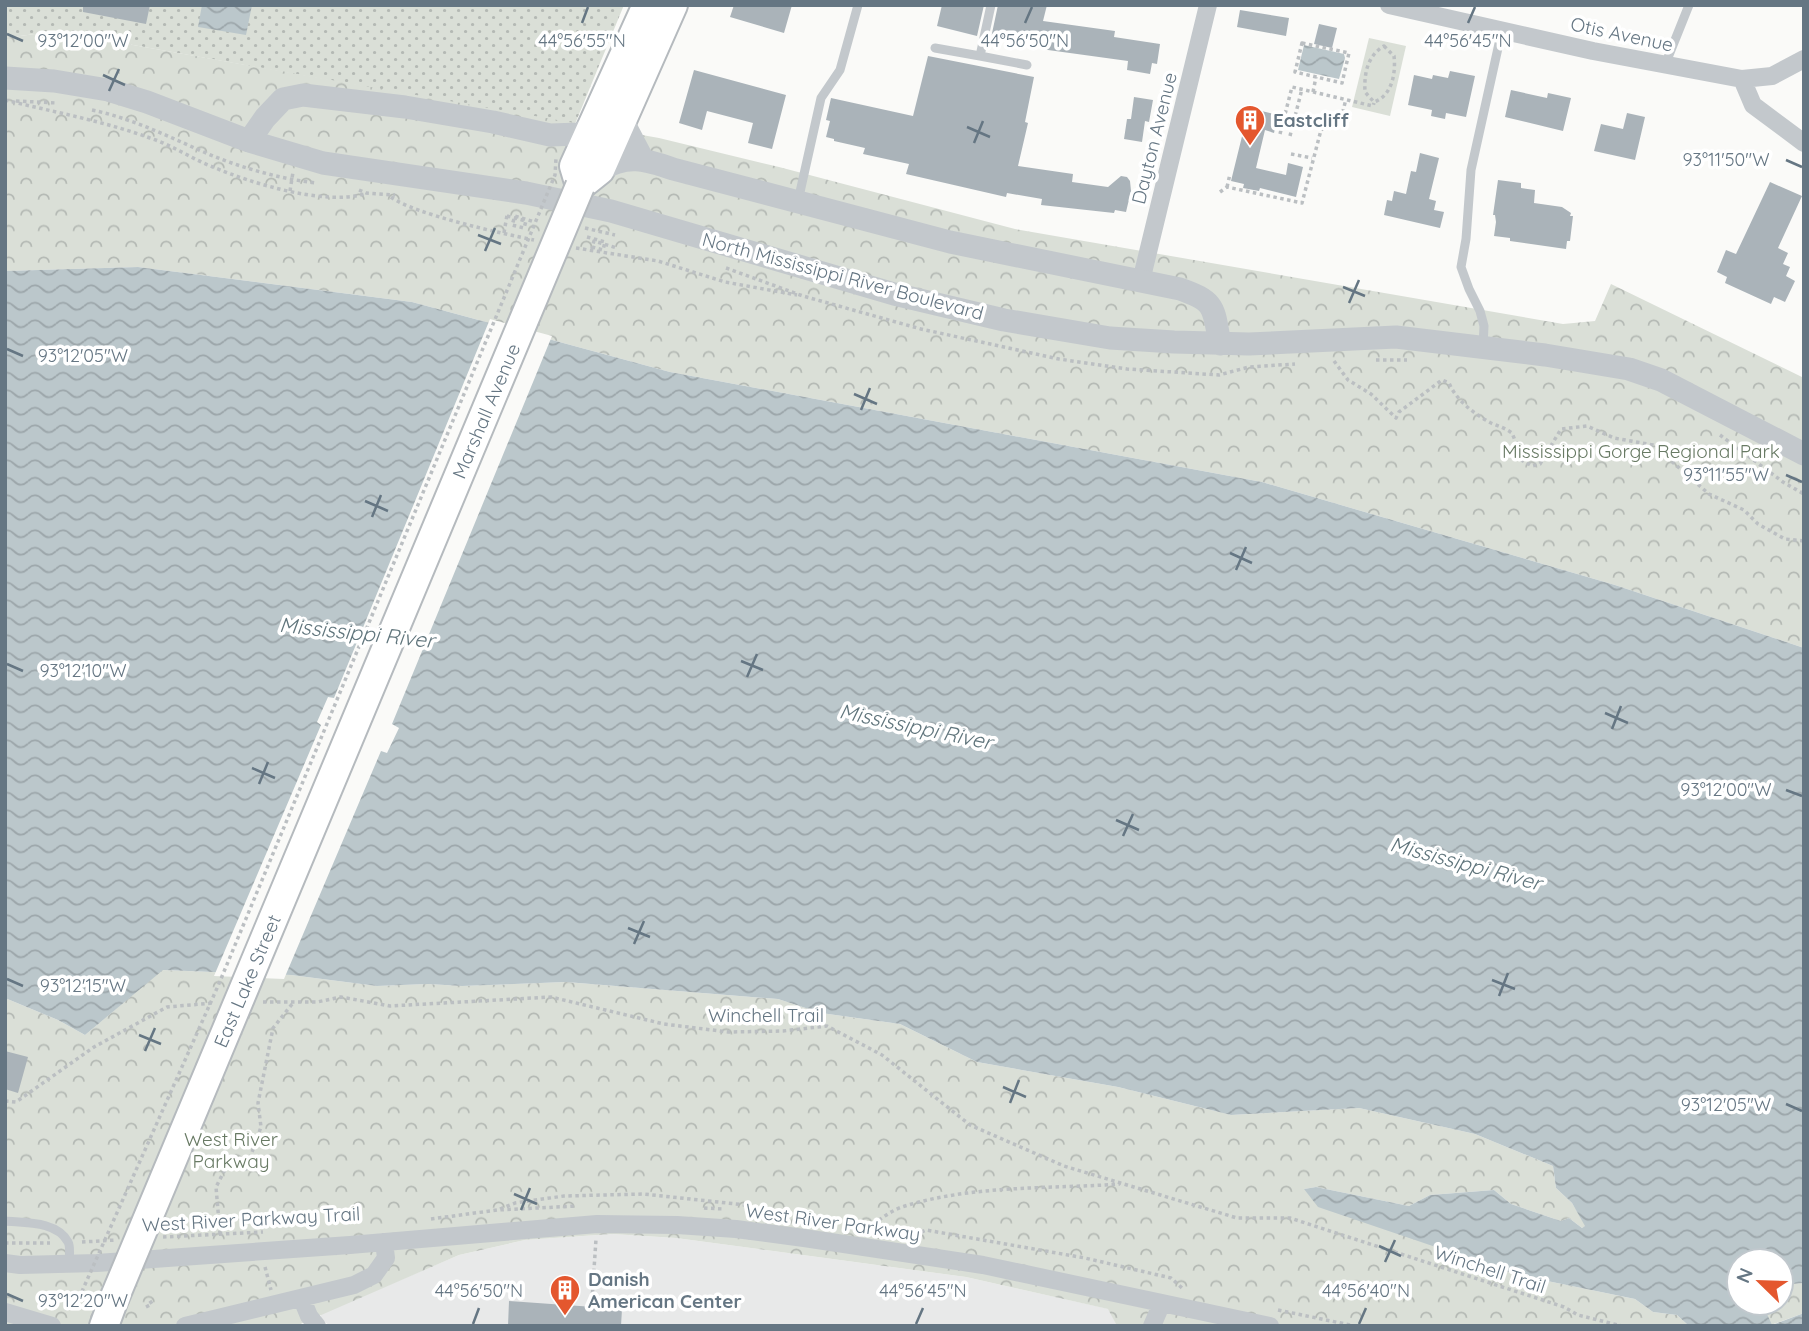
<svg xmlns="http://www.w3.org/2000/svg" width="1809" height="1331" font-family="Quicksand,sans-serif">
<style>
.built{fill:#e8e9e9}
.grass{fill:url(#grass-dots)}
.park{fill:url(#park-crowns)}
.garden{fill:#dadfd7}
.water{fill:url(#water-waves)}
.pier{fill:#fafaf8}
.building{fill:#aab3b9}
.lines{fill:none;stroke-linecap:round;stroke-linejoin:round}
.primary-casing{stroke:#b5babe;stroke-width:32}
.path{stroke:#bbbfc2;stroke-width:3.5;stroke-dasharray:3.5 3.5;stroke-linecap:butt}
.service{stroke:#c3c8cc;stroke-width:9}
.minor{stroke:#c3c8cc;stroke-width:18}
.tertiary{stroke:#c3c8cc;stroke-width:23}
.primary{stroke:#fff;stroke-width:28}
.primary-bridge-casing{stroke:#b5babe;stroke-width:32;stroke-linecap:butt}
.path-bridge{stroke:#bbbfc2;stroke-width:3.5;stroke-dasharray:3.5 3.5;stroke-linecap:butt}
.primary-bridge{stroke:#fff;stroke-width:28}
.ticks{fill:none;stroke:#657683;stroke-width:2.5}
.labels{text-anchor:middle;dominant-baseline:central;stroke-width:7;stroke-linejoin:round;paint-order:stroke}
.street-label{font-size:19px;fill:#657683;stroke:#fff}
.poi-label{font-size:19px;font-weight:bold;fill:#657683;stroke:#fff;text-anchor:start}
.park-label{font-size:19px;fill:#687a64;stroke:#fff}
.water-label{font-size:21px;font-style:italic;fill:#60757c;stroke:#fff}
.ticks-label{font-size:18px;text-anchor:middle;fill:#657683;stroke:#fff;stroke-width:7;stroke-linejoin:round;paint-order:stroke}
</style>
<defs>
<pattern id="grass-dots" width="8" height="8" patternUnits="userSpaceOnUse" patternTransform="scale(1.75)"><rect width="8" height="8" fill="#dadfd7"/><path d="M2 2h.1M6 6h.1" fill="none" stroke="#b4b9b4" stroke-width="1.8" stroke-linecap="round"/></pattern>
<pattern id="park-crowns" width="20" height="18" patternUnits="userSpaceOnUse" patternTransform="scale(1.75)"><rect width="20" height="18" fill="#dadfd7"/><path d="M2 6a3 3 0 1 1 6 0M12 15a3 3 0 1 1 6 0" fill="none" stroke="#b4b9b4"/></pattern>
<pattern id="water-waves" width="16" height="10" patternUnits="userSpaceOnUse" patternTransform="scale(1.75)"><rect width="16" height="10" fill="#bbc7cb"/><path d="M0 5q4-4 8 0t8 0" fill="none" stroke="#9ca6aa"/></pattern>
</defs>
<rect width="100%" height="100%" fill="#fafaf8"/>
<!-- built -->
<path class="built" d="M 612,1234 L 676,1238 L 966,1277 L 1109,1309 L 1117,1326 L 331,1326 L 321,1320 L 321,1314 L 459,1255 L 525,1240 Z"/>
<!-- grass -->
<path class="grass" d="M 5,5 L 624,5 L 575,124 L 88,37 L 35,34 L 5,38 Z"/>
<!-- park -->
<path class="park" d="M 35,34 L 88,37 L 659,138 L 779,167 L 1015,229 L 1563,324 L 1595,321 L 1611,284 L 1804,378 L 1804,414 L 1802,418 L 1804,420 L 1804,648 L 1615,585 L 1262,482 L 670,372 L 412,302 L 138,267 L 5,271 L 5,38 Z
M 162,970 L 291,975 L 377,986 L 428,984 L 462,986 L 566,982 L 778,999 L 821,1013 L 900,1024 L 977,1062 L 1118,1087 L 1231,1115 L 1359,1108 L 1475,1134 L 1553,1166 L 1556,1188 L 1572,1203 L 1586,1226 L 1582,1228 L 1569,1218 L 1561,1221 L 1511,1204 L 1494,1190 L 1430,1195 L 1409,1206 L 1316,1187 L 1304,1189 L 1518,1275 L 1635,1299 L 1653,1312 L 1677,1315 L 1689,1326 L 1117,1326 L 1108,1309 L 966,1277 L 676,1238 L 612,1234 L 525,1240 L 459,1255 L 296,1326 L 5,1326 L 5,998 L 58,1020 L 85,1035 Z
M 1804,1283 L 1804,1313 L 1771,1325 L 1762,1303 L 1781,1303 L 1781,1285 Z"/>
<!-- garden -->
<path class="garden" d="M 1369,38 L 1406,46 L 1390,116 L 1352,107 Z"/>
<!-- water -->
<path class="water" d="M 202,5 L 252,5 L 246,35 L 198,27 Z
M 1304,45 L 1344,54 L 1345,58 L 1339,79 L 1298,70 Z
M 138,267 L 412,302 L 670,372 L 1262,482 L 1615,585 L 1804,648 L 1804,1283 L 1781,1285 L 1781,1261 L 1739,1261 L 1739,1303 L 1762,1303 L 1772,1325 L 1804,1313 L 1804,1326 L 1689,1326 L 1677,1315 L 1653,1312 L 1635,1299 L 1518,1275 L 1318,1207 L 1304,1189 L 1316,1187 L 1409,1206 L 1430,1195 L 1494,1190 L 1511,1204 L 1561,1221 L 1569,1218 L 1582,1228 L 1585,1226 L 1572,1203 L 1556,1188 L 1553,1166 L 1475,1134 L 1359,1108 L 1231,1115 L 1118,1087 L 977,1062 L 900,1024 L 821,1013 L 778,999 L 566,982 L 462,986 L 428,984 L 377,986 L 291,975 L 163,970 L 85,1035 L 58,1020 L 5,998 L 5,271 Z"/>
<!-- pier -->
<path class="pier" d="M 490,319 L 552,336 L 392,724 L 399,728 L 387,753 L 381,751 L 284,979 L 214,976 L 321,725 L 317,722 L 328,697 L 334,698 Z"/>
<!-- building -->
<path class="building" d="M 83,5 L 150,5 L 146,24 L 83,12 Z
M 734,5 L 792,5 L 784,33 L 730,17 Z
M 942,5 L 984,5 L 977,36 L 937,26 Z
M 998,5 L 1047,5 L 1043,21 L 1115,31 L 1114,37 L 1160,44 L 1157,64 L 1152,63 L 1150,74 L 1127,70 L 1128,61 L 1048,50 L 991,38 Z
M 1240,10 L 1289,18 L 1286,36 L 1237,27 Z
M 1319,24 L 1337,28 L 1332,48 L 1314,44 Z
M 928,56 L 1034,77 L 1025,122 L 1028,123 L 1018,166 L 1073,174 L 1072,182 L 1108,187 L 1121,176 L 1127,177 L 1130,181 L 1131,191 L 1126,212 L 1115,210 L 1114,213 L 1041,205 L 1042,199 L 1007,193 L 1006,197 L 906,174 L 909,164 L 863,154 L 865,148 L 834,141 L 834,139 L 826,137 L 830,121 L 826,120 L 831,98 L 913,116 Z
M 694,70 L 786,95 L 772,149 L 748,143 L 753,123 L 707,111 L 702,130 L 679,123 Z
M 1450,71 L 1475,76 L 1466,117 L 1446,113 L 1445,119 L 1431,116 L 1432,110 L 1408,105 L 1414,75 L 1432,79 L 1433,75 L 1448,78 Z
M 1511,90 L 1547,98 L 1548,93 L 1571,98 L 1563,131 L 1505,117 Z
M 1134,97 L 1153,100 L 1149,122 L 1145,121 L 1142,142 L 1124,139 L 1127,119 L 1131,119 Z
M 1249,108 L 1278,115 L 1274,133 L 1265,130 L 1256,168 L 1286,175 L 1288,163 L 1303,167 L 1296,197 L 1260,188 L 1259,191 L 1243,188 L 1244,184 L 1231,181 Z
M 1627,113 L 1645,117 L 1635,160 L 1594,151 L 1601,124 L 1623,129 Z
M 1420,153 L 1439,158 L 1429,199 L 1436,201 L 1434,210 L 1444,212 L 1440,228 L 1384,215 L 1387,200 L 1392,201 L 1394,191 L 1406,194 L 1411,171 L 1416,172 Z
M 1498,180 L 1521,183 L 1521,188 L 1535,190 L 1534,203 L 1562,207 L 1571,213 L 1570,216 L 1573,216 L 1570,241 L 1567,241 L 1566,249 L 1510,241 L 1510,238 L 1494,236 L 1496,222 L 1495,215 L 1493,215 Z
M 1770,182 L 1802,196 L 1778,248 L 1788,253 L 1783,264 L 1790,267 L 1786,276 L 1795,281 L 1785,302 L 1774,297 L 1771,304 L 1725,283 L 1727,277 L 1717,272 L 1726,250 L 1736,254 Z
M 5,1051 L 28,1057 L 18,1093 L 5,1089 Z
M 509,1301 L 622,1309 L 621,1326 L 508,1326 Z"/>
<g class="lines">
<!-- primary casing -->
<g class="primary-casing">
<path id="primary" d="M 647,5 L 574,166 L 580,186 L 600,170 L 673,5
M 104,1326 L 114,1299"/>
</g>
<!-- path -->
<path class="path" d="M 1302,43 L 1349,53 L 1342,83 L 1295,72 Z
M 1384,46 L 1394,56 C 1396,73 1392,96 1374,102 L 1365,92 C 1364,74 1367,56 1384,46 Z
M 1313,92 L 1316,77
M 5,100 C 54,112 103,121 150,138 C 172,145 192,159 213,167 C 251,183 324,206 364,194
M 16,101 L 57,103
M 92,110 C 135,119 173,139 213,156 C 246,169 281,179 317,183
M 1280,134 L 1292,87 L 1373,106 L 1374,103
M 1290,136 L 1302,89
M 1291,154 L 1312,158
M 1227,187 L 1230,174
M 359,190 L 366,193 L 395,195
M 290,191 L 293,172
M 1220,192 L 1227,187 L 1302,203 L 1321,130 L 1342,115 L 1346,99
M 391,197 C 413,214 504,234 534,240
M 507,216 L 526,221 L 524,228 L 512,225 L 515,216 L 535,222
M 585,228 L 615,235
M 504,233 L 507,215
M 587,237 L 605,242 L 603,250 L 592,247 L 594,241 L 617,248
M 576,248 L 658,261 L 725,282 L 797,295
M 726,268 L 803,296 L 921,329 L 1059,359 L 1127,369 L 1219,375 L 1249,367 L 1295,364
M 1376,360 L 1407,360
M 1334,361 L 1348,380 L 1371,394 L 1396,418 L 1399,412 L 1442,380 L 1449,383 C 1456,400 1474,414 1491,423 C 1498,426 1505,428 1512,433 L 1517,445 L 1516,457 L 1532,466 L 1540,464 L 1561,429 L 1587,426 L 1614,438 L 1653,445 L 1709,494 L 1744,510 L 1758,524 L 1785,539 L 1804,541
M 1720,435 L 1783,482 L 1804,494
M 263,1002 L 317,1002 L 341,997 L 390,1006 L 551,997 L 664,1024 L 728,1032 L 783,1031 L 827,1026 L 882,1055 L 970,1125 L 1064,1166 L 1237,1218 L 1290,1218 L 1564,1307 L 1578,1315 L 1622,1326
M 5,1101 L 16,1102 L 94,1047 L 167,1007 L 213,1003
M 704,1208 L 724,1209
M 500,1209 L 515,1203 L 564,1196 L 644,1194 L 746,1205 L 765,1214
M 431,1219 L 497,1210 L 577,1206
M 868,1229 C 879,1220 891,1210 905,1206 C 973,1185 1049,1189 1120,1184
M 220,1234 L 216,1187 L 229,1162 L 246,1169 L 261,1127 L 258,1103 L 273,1028 L 293,1003
M 915,1235 L 926,1230 L 1085,1258 L 1171,1278 L 1182,1288
M 163,1237 L 263,1232
M 82,1242 L 116,1240
M 5,1243 L 50,1243
M 265,1267 L 271,1290
M 592,1300 L 596,1239
M 146,1307 L 152,1304 L 148,1298
M 65,1309 L 74,1305 L 79,1298
M 1278,1310 L 1355,1326"/>
<!-- service -->
<path class="service" d="M 991,5 L 980,56 L 1027,65
M 935,48 L 980,56
M 1665,65 L 1689,5
M 798,201 L 821,98 L 840,70 L 858,5
M 1483,346 L 1484,326 L 1480,311 L 1469,289 L 1461,267 L 1466,239 L 1471,170 L 1502,30
M 5,1221 C 25,1223 57,1221 68,1242 C 71,1247 69,1258 69,1264"/>
<!-- minor -->
<path class="minor" d="M 1389,5 L 1593,51 L 1742,79 L 1772,76 L 1804,59
M 1742,79 L 1753,105 L 1804,143
M 1141,281 L 1208,5
M 5,1263 L 20,1265 L 97,1263 L 350,1245 L 597,1224 L 677,1225 L 736,1229 L 804,1238 L 983,1265 L 1270,1326
M 302,1299 L 309,1316 L 317,1326
M 5,1312 L 52,1326
M 185,1326 L 354,1285 L 374,1275 L 386,1258 L 384,1242
M 1152,1326 L 1161,1305"/>
<!-- tertiary -->
<path class="tertiary" d="M 5,78 L 54,81 L 108,90 L 147,102 L 249,141 L 323,163 L 526,193 L 611,211 L 894,294 L 1004,320 L 1110,338 L 1174,342 L 1249,344 L 1396,337 L 1545,355 L 1629,369 L 1661,380 L 1804,454
M 622,120 L 642,158
M 249,141 L 265,118 L 283,99 L 303,95 L 405,107 L 493,122 L 550,135 L 580,134 L 594,124
M 600,170 C 627,154 645,159 673,169 L 950,242 L 1180,289 C 1217,302 1213,308 1220,344"/>
<!-- primary -->
<use href="#primary" class="primary"/>
<!-- primary-bridge casing -->
<g class="primary-bridge-casing">
<path id="primary-bridge" d="M 114,1299 L 580,186"/>
</g>
<!-- path-bridge -->
<path class="path-bridge" d="M 79,1298 L 218,986 L 555,175 L 556,158"/>
<!-- primary-bridge -->
<use href="#primary-bridge" class="primary-bridge"/>
</g>
<!-- ticks -->
<path class="ticks" d="M 582,23 L 588,7M 1025,23 L 1032,7M 1468,23 L 1475,7M 7,34 L 23,41M 103,75 L 125,85M 109,91 L 119,69M 967,127 L 990,137M 974,143 L 983,121M 1786,160 L 1802,167M 478,235 L 501,244M 485,251 L 495,228M 1343,287 L 1365,296M 1349,303 L 1359,280M 7,349 L 23,356M 854,394 L 877,404M 861,410 L 870,388M 1786,475 L 1802,482M 365,501 L 388,511M 372,517 L 381,495M 1230,553 L 1252,563M 1236,570 L 1246,547M 741,661 L 763,670M 7,664 L 23,671M 747,677 L 757,654M 1605,713 L 1628,723M 1612,729 L 1621,706M 252,768 L 275,778M 259,784 L 268,762M 1786,790 L 1802,796M 1116,820 L 1139,830M 1123,836 L 1133,814M 628,928 L 650,937M 634,944 L 644,921M 7,979 L 23,986M 1492,980 L 1515,989M 1499,996 L 1508,973M 139,1035 L 161,1044M 145,1051 L 155,1028M 1003,1087 L 1026,1097M 1010,1103 L 1019,1080M 1786,1104 L 1802,1111M 514,1194 L 537,1204M 521,1210 L 530,1188M 1379,1246 L 1401,1256M 1385,1262 L 1395,1240M 7,1294 L 23,1301M 473,1324 L 479,1308M 916,1324 L 923,1308M 1359,1324 L 1366,1308"/>
<!-- icons -->
<defs>
<g id="building-pin" transform="scale(1.575)"><path d="M0 17L-7.5 6A9.5 9.5 0 1 1 7.5 6Z" fill="#e4572e" stroke="#fff"/><path d="M-4-6H4V6H1V3H-1V6H-4ZM-2.5-4.3h1.7v1.8h-1.7ZM.8-4.3h1.7v1.8H.8ZM-2.5-1h1.7V.8h-1.7ZM.8-1h1.7V.8H.8Z" fill="#fff"/></g>
</defs>
<g fill-rule="evenodd">
<use href="#building-pin" x="1250" y="120"/>
<use href="#building-pin" x="565" y="1290"/>
</g>
<g class="labels">
<!-- street labels -->
<g class="street-label">
<text transform="translate(1622 34) rotate(12)">Otis Avenue</text>
<text transform="translate(1154 138) rotate(-76)">Dayton Avenue</text>
<text transform="translate(843 276) rotate(15)">North Mississippi River Boulevard</text>
<text transform="translate(486 411) rotate(-67)">Marshall Avenue</text>
<text transform="translate(247 981) rotate(-67)">East Lake Street</text>
<text x="766" y="1015">Winchell Trail</text>
<text transform="translate(251 1219) rotate(-3)">West River Parkway Trail</text>
<text transform="translate(833 1222) rotate(8)">West River Parkway</text>
<text transform="translate(1490 1269) rotate(18)">Winchell Trail</text>
</g>
<!-- poi labels -->
<g class="poi-label">
<text x="1273" y="120">Eastcliff</text>
<text x="588" y="1279">Danish<tspan x="588" dy="22">American Center</tspan></text>
</g>
<!-- park labels -->
<g class="park-label">
<text x="1641" y="451">Mississippi Gorge Regional Park</text>
<text x="231" y="1139">West River<tspan x="231" dy="22">Parkway</tspan></text>
</g>
<!-- water labels -->
<g class="water-label">
<text transform="translate(357 632) rotate(6)">Mississippi River</text>
<text transform="translate(916 726) rotate(12)">Mississippi River</text>
<text transform="translate(1466 863) rotate(15)">Mississippi River</text>
</g>
</g>
<g class="ticks-label">
<text x="582" y="47">44°56'55"N</text>
<text x="1468" y="47">44°56'45"N</text>
<text x="1025" y="47">44°56'50"N</text>
<text x="83" y="47">93°12'00"W</text>
<text x="1726" y="166">93°11'50"W</text>
<text x="83" y="362">93°12'05"W</text>
<text x="1726" y="481">93°11'55"W</text>
<text x="83" y="677">93°12'10"W</text>
<text x="1726" y="796">93°12'00"W</text>
<text x="83" y="992">93°12'15"W</text>
<text x="1726" y="1111">93°12'05"W</text>
<text x="479" y="1297">44°56'50"N</text>
<text x="923" y="1297">44°56'45"N</text>
<text x="1366" y="1297">44°56'40"N</text>
<text x="83" y="1307">93°12'20"W</text>
</g>
<!-- border -->
<rect width="1809" height="1331" fill="none" stroke="#657683" stroke-width="14"/>
<!-- north arrow -->
<g transform="translate(1760 1282) rotate(293)"><circle r="33" fill="#ffffff" stroke="#c1c8cd" stroke-width="2"/>
<path d="M0-5L12 26L0 18L-12 26Z" fill="#e4572e"/>
<text y="-10" font-size="19" font-weight="bold" text-anchor="middle" fill="#657683">N</text>
</g>
</svg>
